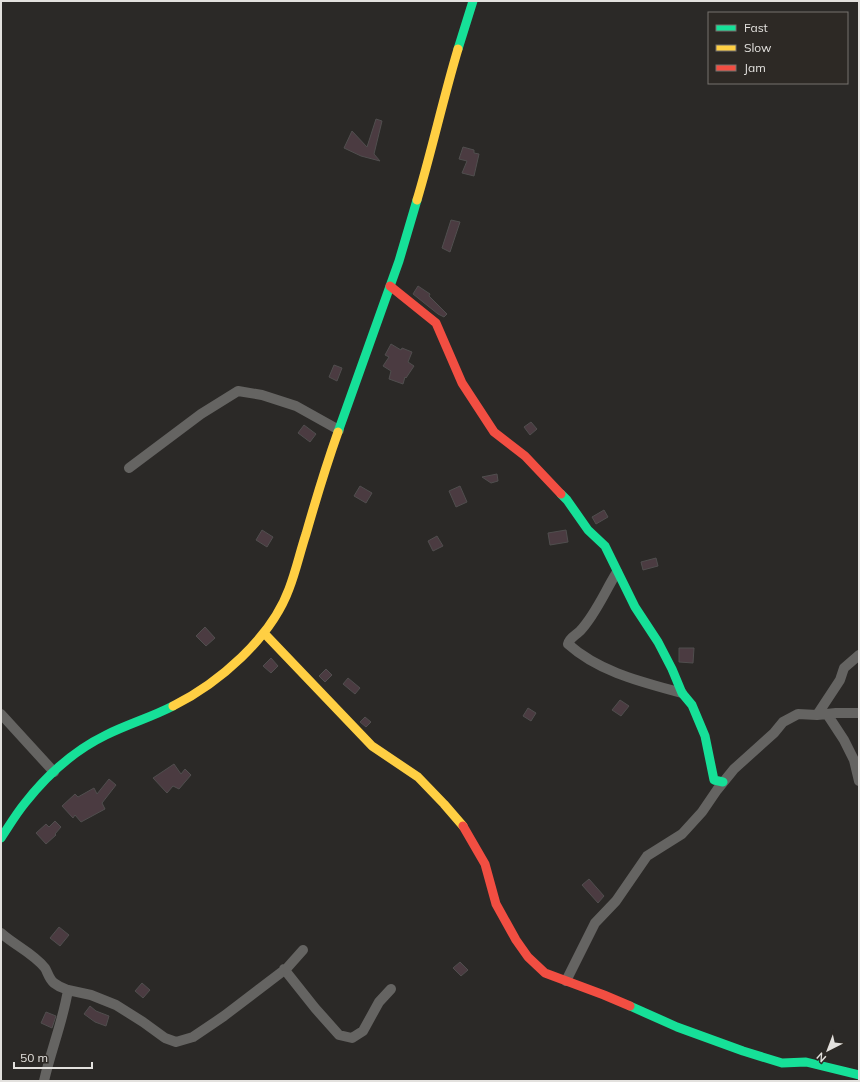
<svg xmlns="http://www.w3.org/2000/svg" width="860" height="1082" font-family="Mulish,sans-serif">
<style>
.building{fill:#4b3b41;stroke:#504e4e}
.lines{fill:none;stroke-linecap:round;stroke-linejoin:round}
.street{stroke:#656462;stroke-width:10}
.fast{stroke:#16e098;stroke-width:9}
.slow{stroke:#ffcf43;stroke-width:9}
.jam{stroke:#f24e42;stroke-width:9}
</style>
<rect width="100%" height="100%" fill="#2b2927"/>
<!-- building -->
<path class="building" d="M 376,119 L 382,121 L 374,154 L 380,161 L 361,156 L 344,148 L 352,131 L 367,147 Z
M 463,147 L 474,150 L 474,153 L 479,154 L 474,176 L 462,173 L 467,161 L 459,159 Z
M 451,220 L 460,222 L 450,252 L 442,248 Z
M 418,286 L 430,294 L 429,296 L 447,314 L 444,317 L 438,314 L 413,294 Z
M 391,344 L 401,350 L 402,348 L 412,352 L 408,362 L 414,366 L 406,378 L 405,377 L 403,384 L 389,379 L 391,371 L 383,366 L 389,357 L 385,355 Z
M 334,365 L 342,368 L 337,381 L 329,377 Z
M 531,422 L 537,429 L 530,435 L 524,427 Z
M 304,425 L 316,434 L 310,442 L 298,433 Z
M 497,474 L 498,481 L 491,483 L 482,477 Z
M 360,486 L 372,493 L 366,503 L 354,496 Z
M 460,486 L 467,502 L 456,507 L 449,491 Z
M 604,510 L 608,517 L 596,524 L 592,517 Z
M 262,530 L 273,537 L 267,547 L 256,540 Z
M 566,530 L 568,542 L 550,545 L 548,533 Z
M 437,536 L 443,546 L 433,551 L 428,541 Z
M 656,558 L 658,566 L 643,570 L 641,562 Z
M 205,627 L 215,638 L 206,646 L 196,636 Z
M 679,648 L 694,648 L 693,663 L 679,662 Z
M 271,658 L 278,666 L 271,673 L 263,666 Z
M 326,669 L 332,675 L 325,682 L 319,676 Z
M 348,678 L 360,688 L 355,694 L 343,684 Z
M 620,700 L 629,706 L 621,716 L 612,710 Z
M 528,708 L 536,713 L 531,721 L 523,716 Z
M 365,717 L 371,722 L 366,727 L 360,722 Z
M 174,764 L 181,774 L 185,769 L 191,775 L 179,789 L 173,786 L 167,793 L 153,778 Z
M 109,779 L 116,785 L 102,803 L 105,809 L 81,822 L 75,815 L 73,818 L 62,806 L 75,794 L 78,797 L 94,788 L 97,794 Z
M 55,821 L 61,827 L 55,834 L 56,835 L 46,844 L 36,833 L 46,824 L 49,827 Z
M 589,879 L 604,896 L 598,903 L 582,885 Z
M 59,927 L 69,935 L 60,946 L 50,938 Z
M 460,962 L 468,970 L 461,976 L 453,968 Z
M 142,983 L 150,990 L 143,998 L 135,991 Z
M 90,1006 L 96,1011 L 109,1016 L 106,1026 L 95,1022 L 84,1014 Z
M 46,1012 L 56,1016 L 52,1028 L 41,1023 Z"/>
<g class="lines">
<!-- street -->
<path class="street" d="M 129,468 L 201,414 L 238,391 L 262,395 L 296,406 L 339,430
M 617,572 C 605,591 596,614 580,631 C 575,636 570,637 568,644 C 599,672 642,682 682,693
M 1,714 L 54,772
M 827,714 L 844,740 L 854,760 L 859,781
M 817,715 L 840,680 L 844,668 L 859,655
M 1,933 C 14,945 33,953 45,968 C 48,973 49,979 54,983 C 59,987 63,988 68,990 C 63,1021 51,1050 44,1081
M 284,969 L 315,1008 L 339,1035 L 352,1038 L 363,1031 L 379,1002 L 391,989
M 566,981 L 595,923 L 616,901 L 647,856 L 682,834 L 702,812 L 717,790 L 734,769 L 774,733 L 783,722 L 798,714 L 817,715 L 836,713 L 859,713
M 68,990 L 91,995 L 116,1005 L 143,1022 L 165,1038 L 176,1042 L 193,1037 L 224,1016 L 287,968 L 303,950"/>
<!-- fast -->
<path class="fast" d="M 458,49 L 473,1
M 338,432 L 399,261 L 417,200
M 561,494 L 567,500 L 588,530 L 605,546 L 635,607 L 658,642 L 672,669 L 682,693 L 692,705 L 705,736 L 714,780 L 723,782
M 1,838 C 9,826 16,814 25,803 C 47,775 75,750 106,735 C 128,724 152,717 173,706
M 630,1006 L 677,1027 L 743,1051 L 782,1063 L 806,1062 L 859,1075"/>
<!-- slow -->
<path class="slow" d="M 417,200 C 432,150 443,99 458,49
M 264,633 L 372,746 L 418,777 L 444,804 L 463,826
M 173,706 C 219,683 271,638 289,589 C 296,571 300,552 306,534 C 316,499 326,466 338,432"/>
<!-- jam -->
<path class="jam" d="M 390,286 L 436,323 L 462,383 L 494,432 L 525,456 L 561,494
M 463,826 L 485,864 L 496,904 L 516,940 L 528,957 L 545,973 L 604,995 L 630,1006"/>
</g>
<!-- border -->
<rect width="860" height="1082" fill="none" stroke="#e3e1de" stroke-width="4"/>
<!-- legend -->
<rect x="708" y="12" width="140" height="72" fill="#2d2925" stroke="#76736f"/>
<rect x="716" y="25" width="20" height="6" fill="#16e098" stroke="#76736f"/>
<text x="744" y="32" font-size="12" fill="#e3e1de">Fast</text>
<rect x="716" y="45" width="20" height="6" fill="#ffcf43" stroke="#76736f"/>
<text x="744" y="52" font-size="12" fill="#e3e1de">Slow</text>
<rect x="716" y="65" width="20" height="6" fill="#f24e42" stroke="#76736f"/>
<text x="744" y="72" font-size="12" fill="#e3e1de">Jam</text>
<!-- north arrow -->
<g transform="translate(828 1050) rotate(222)" stroke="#2d2925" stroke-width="3" paint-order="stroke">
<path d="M0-3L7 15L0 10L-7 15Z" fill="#e3e1de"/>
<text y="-6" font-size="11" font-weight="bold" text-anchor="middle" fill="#e3e1de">N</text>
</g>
<!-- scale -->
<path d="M14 1062v6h78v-6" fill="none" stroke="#e3e1de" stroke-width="2"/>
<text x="20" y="1062" font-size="12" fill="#e3e1de" stroke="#2d2925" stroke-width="3" paint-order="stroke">50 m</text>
</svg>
